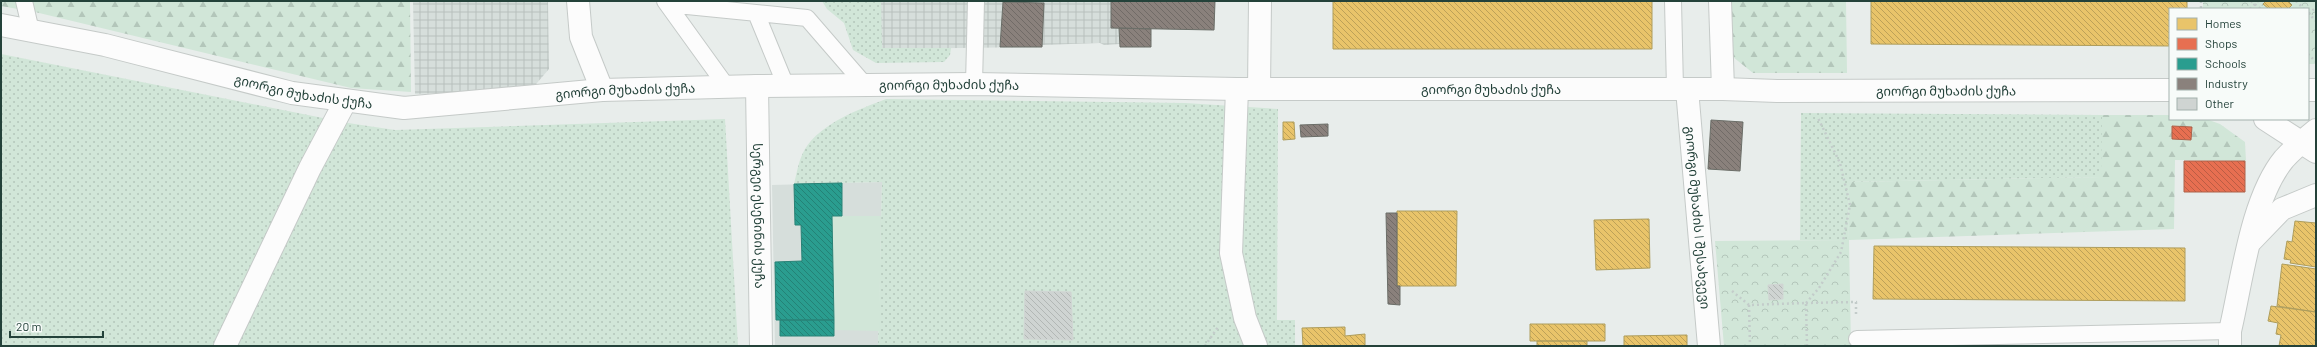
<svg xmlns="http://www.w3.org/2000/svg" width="2317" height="347" font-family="Barlow,'Noto Sans Georgian',sans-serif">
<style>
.built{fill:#d6dedb}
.industrial{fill:url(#industrial-grid)}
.grass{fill:url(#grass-dots)}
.forest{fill:url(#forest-firs)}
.park{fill:url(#park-crowns)}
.garden{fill:#d1e6d8}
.homes{fill:url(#homes-back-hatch);stroke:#ae9d5c}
.shops{fill:url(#shops-back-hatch);stroke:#ac624a}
.schools{fill:url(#schools-back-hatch);stroke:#288276}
.industry{fill:url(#industry-back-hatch);stroke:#6b6e68}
.building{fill:url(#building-back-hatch);stroke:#d1d6d4}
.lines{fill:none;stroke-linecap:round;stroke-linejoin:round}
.service-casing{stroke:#c5cac8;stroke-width:18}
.minor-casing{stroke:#c5cac8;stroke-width:24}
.path{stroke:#c3ccca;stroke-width:2.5;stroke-dasharray:2 3;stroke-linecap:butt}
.service{stroke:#fcfcfc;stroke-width:16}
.minor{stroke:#fcfcfc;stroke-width:22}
.labels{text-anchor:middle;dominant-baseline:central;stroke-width:4;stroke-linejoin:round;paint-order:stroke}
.street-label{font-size:13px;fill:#24423a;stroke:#f7fbf9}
</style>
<defs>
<pattern id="industrial-grid" width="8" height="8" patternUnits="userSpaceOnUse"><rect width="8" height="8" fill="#d6dedb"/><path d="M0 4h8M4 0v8" fill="none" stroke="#b8c0bd"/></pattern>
<pattern id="grass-dots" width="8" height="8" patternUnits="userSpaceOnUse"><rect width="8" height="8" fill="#d1e6d8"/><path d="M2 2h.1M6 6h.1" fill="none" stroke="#b3c6ba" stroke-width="1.8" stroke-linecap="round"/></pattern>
<pattern id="forest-firs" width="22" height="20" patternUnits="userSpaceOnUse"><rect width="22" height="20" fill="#d1e6d8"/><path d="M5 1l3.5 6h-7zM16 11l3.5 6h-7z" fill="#b3c6ba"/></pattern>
<pattern id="park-crowns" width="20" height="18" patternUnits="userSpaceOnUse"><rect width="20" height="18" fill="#d1e6d8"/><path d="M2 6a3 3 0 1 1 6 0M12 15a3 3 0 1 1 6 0" fill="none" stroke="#b3c6ba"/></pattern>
<pattern id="homes-back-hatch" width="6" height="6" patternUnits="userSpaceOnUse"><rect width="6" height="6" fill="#e9c46a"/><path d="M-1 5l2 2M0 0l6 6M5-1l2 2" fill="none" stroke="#bda158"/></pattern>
<pattern id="shops-back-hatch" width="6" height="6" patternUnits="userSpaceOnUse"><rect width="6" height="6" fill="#e76f51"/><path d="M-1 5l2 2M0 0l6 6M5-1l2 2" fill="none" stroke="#bb5d44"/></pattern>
<pattern id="schools-back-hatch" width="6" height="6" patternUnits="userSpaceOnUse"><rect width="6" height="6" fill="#2a9d8f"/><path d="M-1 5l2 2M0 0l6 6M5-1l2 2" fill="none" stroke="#248276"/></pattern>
<pattern id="industry-back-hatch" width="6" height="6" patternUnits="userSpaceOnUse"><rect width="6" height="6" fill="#8a817c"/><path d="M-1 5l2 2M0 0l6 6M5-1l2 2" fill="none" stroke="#716b67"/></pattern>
<pattern id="building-back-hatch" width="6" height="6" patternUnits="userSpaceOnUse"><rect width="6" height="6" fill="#cfd4d2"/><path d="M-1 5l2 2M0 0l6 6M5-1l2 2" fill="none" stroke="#b2b7b5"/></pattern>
</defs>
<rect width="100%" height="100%" fill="#e8edeb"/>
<!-- built -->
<path class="built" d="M 882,182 L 878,346 L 775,346 L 772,185 Z"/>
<!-- industrial -->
<path class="industrial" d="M 413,1 L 548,1 L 549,69 L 531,90 L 415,94 Z
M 881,1 L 1215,1 L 1214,30 L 1151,29 L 1151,47 L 1120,47 L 1120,44 L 1104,45 L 1100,43 L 1042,45 L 1042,47 L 881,49 Z"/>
<!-- grass -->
<path class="grass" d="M 822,1 L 881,1 L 882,48 L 951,48 L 950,55 L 944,62 L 876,63 L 853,50 L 844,23 L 827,9 Z
M 1,54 L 348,123 L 395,130 L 725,119 L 738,346 L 1,346 Z
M 886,99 L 1185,103 L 1278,109 L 1277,320 L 1295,320 L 1295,346 L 878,346 L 882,182 L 794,184 C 797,172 799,159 805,149 C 821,123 860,109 886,99 Z
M 1801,113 L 2102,115 L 2102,177 L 1848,182 L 1849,240 L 1800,240 Z"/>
<!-- forest -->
<path class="forest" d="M 1,1 L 410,1 L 411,92 L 351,88 L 35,12 L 1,6 Z
M 1721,1 L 1846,1 L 1847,73 L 1753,73 L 1733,57 L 1720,29 Z
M 2102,115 L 2170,115 L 2170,119 L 2206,119 L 2220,124 L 2245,142 L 2246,161 L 2175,160 L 2174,229 L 1849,240 L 1848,182 L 2101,177 Z"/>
<!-- park -->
<path class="park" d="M 2203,1 L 2316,1 L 2316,64 L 2308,64 L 2308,9 L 2203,9 Z
M 1849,240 L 1851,346 L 1724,346 L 1715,241 Z"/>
<!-- garden -->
<path class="garden" d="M 832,216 L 881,216 L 879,331 L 834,330 Z"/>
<!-- homes -->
<path class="homes" d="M 1333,1 L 1652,1 L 1652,49 L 1333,49 Z
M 1871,1 L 2187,1 L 2187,9 L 2170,9 L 2170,46 L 1871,44 Z
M 2266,1 L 2288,1 L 2292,5 L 2288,9 L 2269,9 L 2263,4 Z
M 1283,122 L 1294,122 L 1295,139 L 1283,140 Z
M 1397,211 L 1457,211 L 1456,286 L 1397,286 Z
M 1649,219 L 1650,268 L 1596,270 L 1594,220 Z
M 2295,221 L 2316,223 L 2316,267 L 2290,263 L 2291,260 L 2284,259 L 2287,241 L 2292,242 Z
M 1874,246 L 2185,248 L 2185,301 L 1873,299 Z
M 2282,264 L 2316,269 L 2316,312 L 2277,306 Z
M 2271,306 L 2316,312 L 2316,346 L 2279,346 L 2281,335 L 2276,334 L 2278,323 L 2268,321 Z
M 1530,324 L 1605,324 L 1605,341 L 1530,341 Z
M 1345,327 L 1345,336 L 1365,334 L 1365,346 L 1303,346 L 1302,328 Z
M 1687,335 L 1687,346 L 1624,346 L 1624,336 Z
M 1537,341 L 1587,341 L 1587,346 L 1537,346 Z"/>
<!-- shops -->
<path class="shops" d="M 2172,126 L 2192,127 L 2191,140 L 2172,139 Z
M 2184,161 L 2245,161 L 2245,192 L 2184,192 Z"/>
<!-- schools -->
<path class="schools" d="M 842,183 L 842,216 L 832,216 L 834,320 L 776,320 L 775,262 L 802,261 L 801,225 L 795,225 L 794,184 Z
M 780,320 L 834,320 L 834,336 L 780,336 Z"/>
<!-- industry -->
<path class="industry" d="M 1111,1 L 1215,1 L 1214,30 L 1111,28 Z
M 1003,2 L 1044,3 L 1042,47 L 1000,47 Z
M 1119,28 L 1151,29 L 1151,47 L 1120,47 Z
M 1711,120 L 1743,122 L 1740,171 L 1708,169 Z
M 1328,124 L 1328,136 L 1301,137 L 1300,125 Z
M 1386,213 L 1397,213 L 1397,286 L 1400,286 L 1400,305 L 1388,304 Z"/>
<!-- building -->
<path class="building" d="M 1783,284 L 1783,299 L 1769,300 L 1768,285 Z
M 1025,291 L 1071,292 L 1073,340 L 1024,339 Z"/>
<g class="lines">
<!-- service casing -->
<g class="service-casing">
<path id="service" d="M 24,1 L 31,31
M 665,1 L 727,87
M 1673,1 L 1675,89
M 667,4 L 807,18 L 865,85
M 756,13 L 786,86
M 974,84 L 976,1
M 1857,339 L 2230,331"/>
</g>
<!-- minor casing -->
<g class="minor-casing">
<g id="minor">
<path d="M 578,1 L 581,37 L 602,90"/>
<path d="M 1720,1 L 1723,89"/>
<path id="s1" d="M 1,25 L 105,45 L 292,93 L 404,108 L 602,90 L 757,86 L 974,84 L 1237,89 L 1723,89 L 1777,91 L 2170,90"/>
<path id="s2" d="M 757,86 L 761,346"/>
<path d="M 1237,89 L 1231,253 L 1245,318 L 1256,346"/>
<path d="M 1259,89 L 1260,1"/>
<path id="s3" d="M 1687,89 L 1709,346"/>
<path d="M 2308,90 L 2316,90"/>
<path d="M 2265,119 L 2316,152"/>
<path d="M 2252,240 L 2282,209 L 2316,195"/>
<path d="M 225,346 L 310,168 L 345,102"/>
<path d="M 2230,346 L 2230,331 C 2242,281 2251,199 2284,159 C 2294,148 2305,139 2316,130"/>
</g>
</g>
<!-- path -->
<path class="path" d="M 2201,1 L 2201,9
M 2251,1 L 2261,9
M 2296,1 L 2304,9
M 2250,9 L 2258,1
M 2308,13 L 2316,21
M 2309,14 L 2316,7
M 2308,54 L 2316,62
M 1732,291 L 1749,305 L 1806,303 L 1807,346
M 1806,303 L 1819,288 L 1841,252 L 1850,205 L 1840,163 L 1818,118
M 1806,303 L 1856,302 L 1856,314
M 1749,305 L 1750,346
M 1205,346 L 1218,327"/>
<!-- service -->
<use href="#service" class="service"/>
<!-- minor -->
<use href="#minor" class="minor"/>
</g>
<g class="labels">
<!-- street labels -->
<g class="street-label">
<text stroke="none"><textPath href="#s1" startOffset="958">გიორგი მუხაძის ქუჩა</textPath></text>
<text stroke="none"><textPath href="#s1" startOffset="1500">გიორგი მუხაძის ქუჩა</textPath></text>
<text stroke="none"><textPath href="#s1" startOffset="1955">გიორგი მუხაძის ქუჩა</textPath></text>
<text stroke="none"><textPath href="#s1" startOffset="310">გიორგი მუხაძის ქუჩა</textPath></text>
<text stroke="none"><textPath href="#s1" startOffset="634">გიორგი მუხაძის ქუჩა</textPath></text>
<text stroke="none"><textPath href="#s2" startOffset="130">სერგეი ესენინის ქუჩა</textPath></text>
<text stroke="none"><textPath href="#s3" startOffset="129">გიორგი მუხაძის I შესახვევი</textPath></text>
</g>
</g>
<!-- border -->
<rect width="2317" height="347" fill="none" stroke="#24423a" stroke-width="4"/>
<!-- legend -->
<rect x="2169" y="8" width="140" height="112" fill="#f7fbf9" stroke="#a3b1ad"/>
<rect x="2177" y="18" width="20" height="12" fill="#e9c46a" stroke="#a3b1ad"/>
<text x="2205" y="28" font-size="12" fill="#24423a">Homes</text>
<rect x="2177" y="38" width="20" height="12" fill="#e76f51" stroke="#a3b1ad"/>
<text x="2205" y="48" font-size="12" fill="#24423a">Shops</text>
<rect x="2177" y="58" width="20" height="12" fill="#2a9d8f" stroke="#a3b1ad"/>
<text x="2205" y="68" font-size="12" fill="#24423a">Schools</text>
<rect x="2177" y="78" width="20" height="12" fill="#8a817c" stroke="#a3b1ad"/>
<text x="2205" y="88" font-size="12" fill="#24423a">Industry</text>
<rect x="2177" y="98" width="20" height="12" fill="#cfd4d2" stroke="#a3b1ad"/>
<text x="2205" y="108" font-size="12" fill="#24423a">Other</text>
<!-- scale -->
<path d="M10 331v6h93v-6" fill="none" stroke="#24423a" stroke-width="2"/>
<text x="16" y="331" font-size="12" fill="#24423a" stroke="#f7fbf9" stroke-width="3" paint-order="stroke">20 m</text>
</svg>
